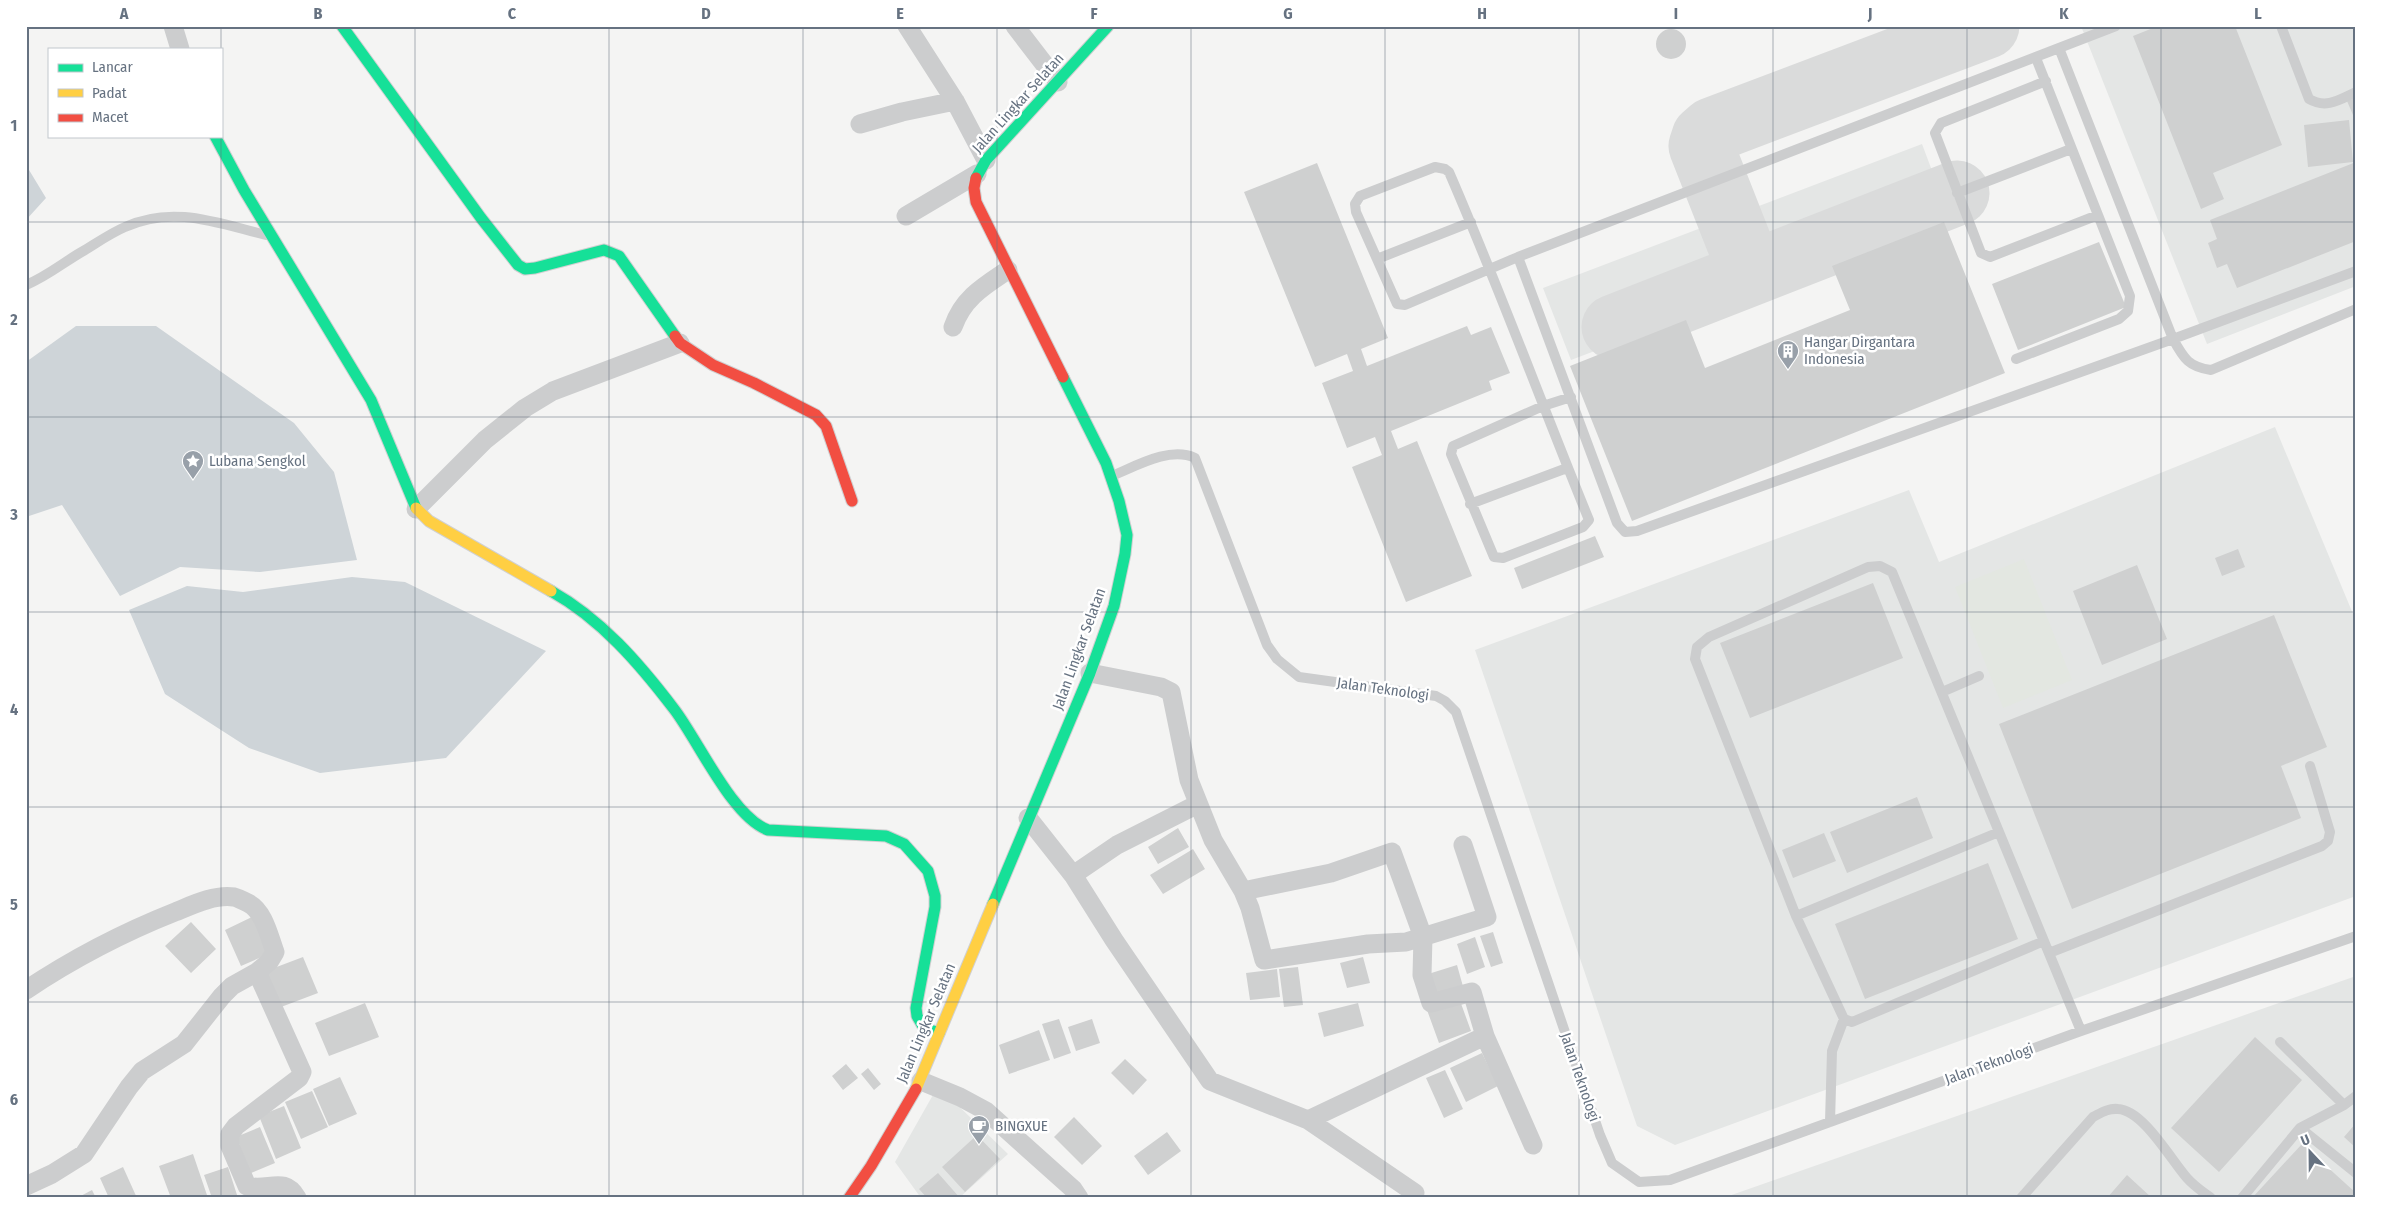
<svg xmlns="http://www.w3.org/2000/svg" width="2382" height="1224" font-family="'Fira Sans Condensed',sans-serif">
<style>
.built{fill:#e4e6e5}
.green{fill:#e3e7e1}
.water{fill:#ced4d8}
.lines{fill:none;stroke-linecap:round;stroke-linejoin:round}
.taxiway{stroke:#dadbdb;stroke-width:65}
.building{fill:#cfd0d0}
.fast-casing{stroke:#d0d0d1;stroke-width:13}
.slow-casing{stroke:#d0d0d1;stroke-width:13}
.jam-casing{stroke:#d0d0d1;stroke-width:13}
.lane{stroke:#cccdce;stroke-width:10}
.street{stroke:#cccdce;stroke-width:19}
.fast{stroke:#16e098;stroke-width:11}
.slow{stroke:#ffcf43;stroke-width:11}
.jam{stroke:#f24e42;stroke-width:11}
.grid{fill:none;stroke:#667281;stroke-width:1;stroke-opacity:0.55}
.labels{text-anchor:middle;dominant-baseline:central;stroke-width:5;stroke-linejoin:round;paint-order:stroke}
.street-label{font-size:15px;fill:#667281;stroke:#fff}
.poi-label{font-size:15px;fill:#667281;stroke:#fff;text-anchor:start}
.neatline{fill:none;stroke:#667281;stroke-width:2}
.grid-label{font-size:16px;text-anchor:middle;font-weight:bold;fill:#667281}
</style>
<rect width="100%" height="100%" fill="#f4f4f3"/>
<!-- built -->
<path class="built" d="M 2081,26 L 2356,26 L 2356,286 L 2207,344 Z
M 1922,144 L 1949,216 L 1571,360 L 1543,288 Z
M 2275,427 L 2356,621 L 2356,896 L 1675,1145 L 1637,1126 L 1475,650 L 1909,490 L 1939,562 Z
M 2356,976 L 2356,1198 L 1723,1198 Z
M 938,1086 L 1008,1154 L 959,1198 L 921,1198 L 895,1162 Z"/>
<!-- green -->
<path class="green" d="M 2024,559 L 2072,680 L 2003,708 L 1955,587 Z"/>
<!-- water -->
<path class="water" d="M 26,165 L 46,198 L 26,220 Z
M 76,326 L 156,326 L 294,423 L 334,472 L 357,560 L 260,572 L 180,567 L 120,596 L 62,505 L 29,516 L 26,511 L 26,362 Z
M 352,577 L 405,582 L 546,651 L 446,758 L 320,773 L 249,748 L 165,694 L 129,610 L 187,586 L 243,592 Z"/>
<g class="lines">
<!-- taxiway -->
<path class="taxiway" d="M 1751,273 L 1701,146 L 1704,137 L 1712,130 L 1987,26
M 1614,327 L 1957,193"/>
</g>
<!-- building -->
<path class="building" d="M 2158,26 L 2235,26 L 2282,145 L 2213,173 L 2224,199 L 2201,209 L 2133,36 Z
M1656 44a15 15 0 1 1 30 0a15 15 0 1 1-30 0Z
M 2356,98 L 2356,122 L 2347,101 Z
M 2349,120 L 2353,162 L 2308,167 L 2304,125 Z
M 2356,162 L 2356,241 L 2237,288 L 2227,264 L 2217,268 L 2208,243 L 2217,239 L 2210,220 Z
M 1317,163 L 1388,338 L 1361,349 L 1367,366 L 1467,326 L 1471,335 L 1491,327 L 1510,373 L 1489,381 L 1492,390 L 1391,431 L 1398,449 L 1417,441 L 1472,576 L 1406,602 L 1352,467 L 1382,455 L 1375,437 L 1347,448 L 1322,383 L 1353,371 L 1347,354 L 1315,367 L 1244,192 Z
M 1944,222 L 2005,373 L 1632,521 L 1570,366 L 1686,320 L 1705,368 L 1850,310 L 1832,266 Z
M 2099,242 L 2126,307 L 2018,350 L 1992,284 Z
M 1595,536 L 1604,557 L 1522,589 L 1514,568 Z
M 2238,549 L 2245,567 L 2222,576 L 2215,558 Z
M 2137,565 L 2167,639 L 2102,665 L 2073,591 Z
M 1873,583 L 1903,658 L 1750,718 L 1720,643 Z
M 2274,615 L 2327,747 L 2281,766 L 2301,818 L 2072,909 L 1999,724 Z
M 1917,797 L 1933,838 L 1847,873 L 1830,832 Z
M 1178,828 L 1189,847 L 1158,864 L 1148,847 Z
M 1824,833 L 1836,861 L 1793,878 L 1782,850 Z
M 1193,849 L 1205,869 L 1163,894 L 1150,875 Z
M 1988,863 L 2018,939 L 1865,999 L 1835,924 Z
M 254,916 L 271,953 L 241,966 L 225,930 Z
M 191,922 L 216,949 L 191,973 L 165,946 Z
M 1493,932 L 1503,963 L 1491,967 L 1480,936 Z
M 1475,937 L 1485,967 L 1467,974 L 1457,944 Z
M 303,957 L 318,993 L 281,1007 L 266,971 Z
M 1363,957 L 1370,983 L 1347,988 L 1340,963 Z
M 1457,965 L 1464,990 L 1432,999 L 1425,975 Z
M 1298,967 L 1303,1005 L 1284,1007 L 1279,969 Z
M 1277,969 L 1280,997 L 1250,1000 L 1246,973 Z
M 1459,998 L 1471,1031 L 1439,1043 L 1427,1010 Z
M 365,1003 L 379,1037 L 329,1056 L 315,1023 Z
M 1358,1003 L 1364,1026 L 1324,1037 L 1318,1013 Z
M 1059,1019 L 1071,1053 L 1054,1059 L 1042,1024 Z
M 1092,1019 L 1100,1043 L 1076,1051 L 1068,1027 Z
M 1039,1030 L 1050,1060 L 1009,1074 L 999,1045 Z
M 2255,1037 L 2302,1080 L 2219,1172 L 2171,1128 Z
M 1482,1053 L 1498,1086 L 1466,1102 L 1450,1068 Z
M 1125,1059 L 1147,1080 L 1133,1095 L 1111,1073 Z
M 846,1064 L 858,1078 L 843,1090 L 832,1076 Z
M 868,1068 L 881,1084 L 874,1090 L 861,1074 Z
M 1445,1070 L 1463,1109 L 1444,1118 L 1426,1078 Z
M 340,1077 L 357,1114 L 329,1126 L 313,1089 Z
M 312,1091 L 328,1127 L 301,1139 L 285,1102 Z
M 284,1106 L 301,1148 L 276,1159 L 259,1116 Z
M 1074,1117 L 1102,1146 L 1082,1165 L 1054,1137 Z
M 2356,1123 L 2356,1148 L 2344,1137 Z
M 260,1127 L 275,1163 L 251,1173 L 236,1137 Z
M 1167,1132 L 1181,1151 L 1148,1175 L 1134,1156 Z
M 977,1135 L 1000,1159 L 965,1192 L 942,1167 Z
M 2302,1144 L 2356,1193 L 2356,1198 L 2252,1198 Z
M 193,1154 L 208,1198 L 171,1198 L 159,1166 Z
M 123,1167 L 137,1198 L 109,1198 L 100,1178 Z
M 228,1167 L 238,1198 L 212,1198 L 204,1175 Z
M 938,1173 L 960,1198 L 927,1198 L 919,1189 Z
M 2127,1175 L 2152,1198 L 2107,1198 Z
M 92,1190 L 96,1198 L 77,1198 Z"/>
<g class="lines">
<!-- fast casing -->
<g class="fast-casing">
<path id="fast" d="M 342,26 L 481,218 L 518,265 L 525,269 L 535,268 L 604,250 L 619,256 L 675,336
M 215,136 L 244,190 L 371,400 L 416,508
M 976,178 L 986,160 L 1108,26
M 551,591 C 601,619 639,663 674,709 C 698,740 732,817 768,830 L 886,836 L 904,844 L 928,871 L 935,896 L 935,907 L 916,1008 L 917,1016 L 924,1028 L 939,1033
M 993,904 L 1090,673 L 1114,606 L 1125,554 L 1127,535 L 1119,501 L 1106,463 L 1063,377"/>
</g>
<!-- slow casing -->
<g class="slow-casing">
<path id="slow" d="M 416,508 L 429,521 L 551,591
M 916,1089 L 993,904"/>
</g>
<!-- jam casing -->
<g class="jam-casing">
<path id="jam" d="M 976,178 L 974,188 L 976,202 L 1063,377
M 675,336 L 680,343 L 713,365 L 754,383 L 816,415 L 826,426 L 852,501
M 849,1198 L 871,1166 L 916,1089"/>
</g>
<!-- lane -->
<path class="lane" d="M 2281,26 L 2309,99 C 2326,109 2339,100 2356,92
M 2059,48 L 2116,26
M 2046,81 L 1941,123 L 1935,133 L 1981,253 L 1990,257 L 2098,215
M 1957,193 L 2071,149
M 1518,257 L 1617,523 L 1625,532 L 1637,531 L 2173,339 L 2356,271
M 1377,259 L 1471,222
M 26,285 C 48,276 65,261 85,250 C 98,242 111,233 125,227 C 173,205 217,223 266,235
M 2016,359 L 2119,319 L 2128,311 L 2130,296 L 2036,58
M 1571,397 L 1543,406 L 1453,446 L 1451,454 L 1494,557 L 1503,558 L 1583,527 L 1589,520 C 1542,405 1499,287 1449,172 L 1445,169 L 1435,167 L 1360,196 L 1355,204 L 1356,212 L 1397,304 L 1405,305 L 1518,257 L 2059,48 L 2173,339 C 2184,359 2189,367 2211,370 L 2356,309
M 1112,476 C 1136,466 1170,446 1195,458 L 1267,645 L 1277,659 L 1299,677 L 1436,696 L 1445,701 L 1456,712 L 1600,1135 L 1612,1163 L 1639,1182 L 1670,1180 L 2081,1031 L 2356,936
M 1470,504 L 1567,468
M 1942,692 L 1979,676
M 1796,916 L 1999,832
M 2044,941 L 1852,1022 L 1844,1019 L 1796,916 L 1695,659 L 1697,647 L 1709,637 L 1868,567 L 1880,566 L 1892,572 L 2081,1031
M 2049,953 L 2322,846 L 2328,841 L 2330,832 L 2310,766
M 2280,1042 L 2344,1105
M 1830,1122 L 1832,1051 L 1844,1019
M 2300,1128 L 2344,1105 L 2356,1096
M 2021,1198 L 2093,1117 C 2101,1113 2108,1108 2118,1109 C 2143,1110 2171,1160 2187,1178 C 2194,1186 2203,1192 2211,1198
M 2242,1198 L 2300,1128 L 2356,1173"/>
<!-- street -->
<path class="street" d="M 173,26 L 180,49
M 907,26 L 955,101 L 986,160
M 1015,26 L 1058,82
M 860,124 L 902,112 L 955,101
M 906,216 L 977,174
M 953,327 C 963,298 984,286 1008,270
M 416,509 L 485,440 L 525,408 L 553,391 L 680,343
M 1090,673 L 1161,687 L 1171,692 L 1189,780 L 1213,840 L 1243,891 L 1250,908 L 1264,960 L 1368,944 L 1406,942 L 1487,917 L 1463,845
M 1028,818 L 1073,875 L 1117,845 L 1198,804
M 1073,875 L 1114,940 L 1210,1081 L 1308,1120 L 1415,1193
M 1243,891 L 1331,873 L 1392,852 L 1423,937 L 1422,975 L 1431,1003 L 1472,992 L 1485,1036 L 1308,1120
M 26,990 C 74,958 122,933 175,912 C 192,905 215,894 234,897 C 238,898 244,901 248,903 C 264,911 269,936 275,952 L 269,962 L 257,972 L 302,1072 L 299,1078 L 236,1126 L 230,1134 L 230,1146 L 247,1186 C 268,1192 284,1175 297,1198
M 1485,1036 L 1533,1145
M 921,1081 L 960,1097 L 986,1111 L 1073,1189 L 1079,1198
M 26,1186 L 52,1174 L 84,1154 L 129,1087 L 142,1071 L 184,1044 L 222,996 L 232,986 L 257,972"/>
<!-- fast -->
<use href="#fast" class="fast"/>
<!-- slow -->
<use href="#slow" class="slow"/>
<!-- jam -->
<use href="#jam" class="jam"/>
</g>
<!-- grid -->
<path class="grid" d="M 221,26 L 221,1198M 415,26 L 415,1198M 609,26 L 609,1198M 803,26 L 803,1198M 997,26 L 997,1198M 1191,26 L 1191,1198M 1385,26 L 1385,1198M 1579,26 L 1579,1198M 1773,26 L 1773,1198M 1967,26 L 1967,1198M 2161,26 L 2161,1198M 26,222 L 2356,222M 26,417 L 2356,417M 26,612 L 2356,612M 26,807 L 2356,807M 26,1002 L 2356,1002"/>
<!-- icons -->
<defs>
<g id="building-pin" transform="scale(1.125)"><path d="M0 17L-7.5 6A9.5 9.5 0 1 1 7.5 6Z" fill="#98a0a9" stroke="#fff"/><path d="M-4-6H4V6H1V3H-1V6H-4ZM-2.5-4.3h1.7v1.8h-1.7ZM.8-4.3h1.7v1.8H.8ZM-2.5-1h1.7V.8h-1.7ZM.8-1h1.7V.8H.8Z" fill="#fff"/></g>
<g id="sight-pin" transform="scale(1.125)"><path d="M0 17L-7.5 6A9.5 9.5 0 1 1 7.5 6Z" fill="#98a0a9" stroke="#fff"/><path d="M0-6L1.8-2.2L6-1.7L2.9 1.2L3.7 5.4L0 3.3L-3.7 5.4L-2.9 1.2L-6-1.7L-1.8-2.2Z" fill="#fff"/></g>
<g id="cafe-pin" transform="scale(1.125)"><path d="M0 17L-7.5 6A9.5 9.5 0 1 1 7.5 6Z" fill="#98a0a9" stroke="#fff"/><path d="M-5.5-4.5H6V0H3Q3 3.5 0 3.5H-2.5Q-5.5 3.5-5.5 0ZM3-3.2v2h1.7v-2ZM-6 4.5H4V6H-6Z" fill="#fff"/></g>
</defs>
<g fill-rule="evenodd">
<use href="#building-pin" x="1788" y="351"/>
<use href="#sight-pin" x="193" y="461"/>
<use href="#cafe-pin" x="979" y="1126"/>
</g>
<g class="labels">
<!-- street labels -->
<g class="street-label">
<text transform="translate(1018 103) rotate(-48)">Jalan Lingkar Selatan</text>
<text transform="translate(1079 649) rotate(-70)">Jalan Lingkar Selatan</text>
<text transform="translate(1383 689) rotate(8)">Jalan Teknologi</text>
<text transform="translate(926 1023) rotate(-67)">Jalan Lingkar Selatan</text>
<text transform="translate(1989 1064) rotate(-20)">Jalan Teknologi</text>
<text transform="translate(1580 1077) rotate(71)">Jalan Teknologi</text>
</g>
<!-- poi labels -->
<g class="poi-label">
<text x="1804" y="342">Hangar Dirgantara<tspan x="1804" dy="17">Indonesia</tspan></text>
<text x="209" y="461">Lubana Sengkol</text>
<text x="995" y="1126">BINGXUE</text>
</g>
</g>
<!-- border -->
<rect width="2382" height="1224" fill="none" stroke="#ffffff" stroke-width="55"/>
<!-- legend -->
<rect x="48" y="48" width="175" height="90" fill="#ffffff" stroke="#c2c7cd"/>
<rect x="58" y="64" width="25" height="8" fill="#16e098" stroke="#c2c7cd"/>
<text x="92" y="72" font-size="15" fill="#667281">Lancar</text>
<rect x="58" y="89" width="25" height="8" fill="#ffcf43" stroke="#c2c7cd"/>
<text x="92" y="98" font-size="15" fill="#667281">Padat</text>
<rect x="58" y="114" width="25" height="8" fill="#f24e42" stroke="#c2c7cd"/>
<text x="92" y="122" font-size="15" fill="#667281">Macet</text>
<!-- north arrow -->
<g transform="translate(2310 1152) rotate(338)" stroke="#ffffff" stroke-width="4" paint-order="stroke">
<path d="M0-4L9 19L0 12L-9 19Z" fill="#667281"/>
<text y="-8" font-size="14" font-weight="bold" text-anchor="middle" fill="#667281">U</text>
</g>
<rect x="28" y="28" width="2326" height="1168" class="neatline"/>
<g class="grid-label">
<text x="124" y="19">A</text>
<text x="318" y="19">B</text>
<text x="512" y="19">C</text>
<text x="706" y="19">D</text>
<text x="900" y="19">E</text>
<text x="1094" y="19">F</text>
<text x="1288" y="19">G</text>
<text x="1482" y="19">H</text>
<text x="1676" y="19">I</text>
<text x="1870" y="19">J</text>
<text x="2064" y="19">K</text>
<text x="2258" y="19">L</text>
<text x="14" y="131">1</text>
<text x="14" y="325">2</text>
<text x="14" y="520">3</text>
<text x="14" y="715">4</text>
<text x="14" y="910">5</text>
<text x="14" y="1105">6</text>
</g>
</svg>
